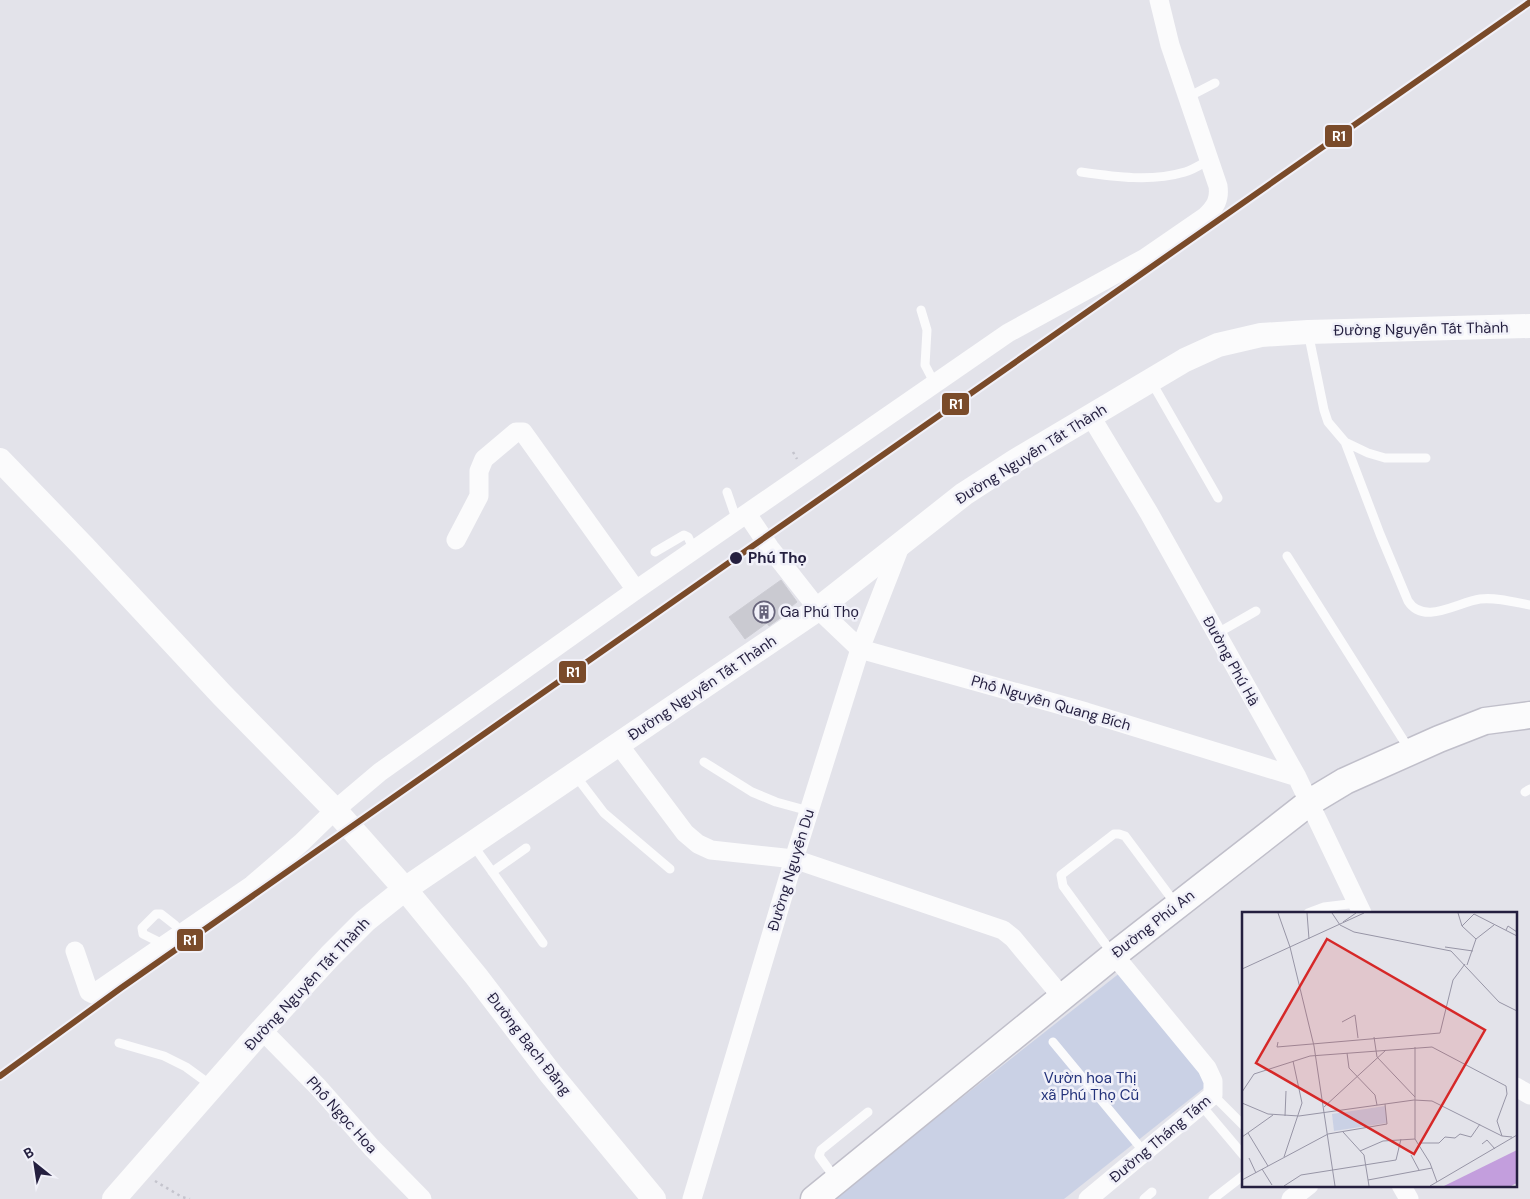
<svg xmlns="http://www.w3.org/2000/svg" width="1530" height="1199" font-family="'DM Sans',sans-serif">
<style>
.green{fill:#cad1e5}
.building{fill:#cacad1;stroke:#ccccd3}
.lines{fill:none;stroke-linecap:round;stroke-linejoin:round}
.secondary-casing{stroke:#c0bfca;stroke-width:29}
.path{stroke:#c4c4cd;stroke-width:2.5;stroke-dasharray:2.5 4;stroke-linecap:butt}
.service{stroke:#fbfbfc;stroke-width:9}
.minor{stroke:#fbfbfc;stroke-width:19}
.tertiary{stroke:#fbfbfc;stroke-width:24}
.secondary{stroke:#fbfbfc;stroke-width:26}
.rail-1-casing{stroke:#f1f1f9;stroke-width:10}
.rail-1{stroke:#7a4b2a;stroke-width:6}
.stop-dot{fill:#241f3f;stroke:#f1f1f9;stroke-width:2}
.labels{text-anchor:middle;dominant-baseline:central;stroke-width:5;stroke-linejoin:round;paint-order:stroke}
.street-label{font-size:15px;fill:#241f3f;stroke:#f1f1f9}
.stop-label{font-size:15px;font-weight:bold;fill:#241f3f;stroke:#f1f1f9;text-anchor:start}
.poi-label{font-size:15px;fill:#241f3f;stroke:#f1f1f9;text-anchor:start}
.park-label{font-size:15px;fill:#24337b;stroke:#f1f1f9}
.inset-road{fill:none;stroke:#9795a6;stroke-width:1}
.view{fill:#d62828;fill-opacity:0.15;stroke:#d62828;stroke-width:2.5}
.inset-edge{fill:none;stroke:#241f3f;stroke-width:2.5}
.line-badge{stroke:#f1f1f9;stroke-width:2}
.badge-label{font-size:14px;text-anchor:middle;font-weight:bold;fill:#fff}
</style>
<rect width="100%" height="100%" fill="#e3e3ea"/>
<!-- green -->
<path class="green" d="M 1121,972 L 1209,1084 L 1064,1199 L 833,1199 Z"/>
<!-- building -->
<path class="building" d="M 781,580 L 797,602 L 788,609 L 790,611 L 769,626 L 767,623 L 745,639 L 729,617 Z"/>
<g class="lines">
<!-- secondary casing -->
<g class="secondary-casing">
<path id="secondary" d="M 814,1199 L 1114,955 L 1310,802 L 1345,781 L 1439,739 L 1485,721 L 1530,715"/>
</g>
<!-- path -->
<path class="path" d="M 793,452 L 797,459
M 155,1181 L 182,1197 L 190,1199"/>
<!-- service -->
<path class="service" d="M 1188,97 L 1215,83
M 1081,172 C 1116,177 1151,182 1185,172 C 1193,170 1202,164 1209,160
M 921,310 L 927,330 L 925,365 L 935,384
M 1308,332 L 1324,410 L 1328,422 L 1345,442 L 1380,534 L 1408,601 C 1424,626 1458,602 1480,599 C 1496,597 1514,602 1530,605
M 1151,381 L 1218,498
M 1345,442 L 1368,453 L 1385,458 L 1426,458
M 727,492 L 737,521
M 655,552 L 684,535 L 688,537 L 694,550
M 1287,556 L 1409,749
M 1216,634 L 1256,611
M 704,762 L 752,792 L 776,802 L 809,811
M 575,775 L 604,813 L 670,869
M 1525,792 L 1530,789
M 473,845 L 543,943
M 492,872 L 526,848
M 1308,913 L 1324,907 L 1357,903
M 165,945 L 143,934 L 142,928 L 156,914 L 161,914 L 175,925
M 1112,953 L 1063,886 L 1061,875 L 1114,834 L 1119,834 L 1125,836 L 1175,903
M 1053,1042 L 1145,1153
M 119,1043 L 164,1056 L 186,1067 L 212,1086
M 1213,1095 L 1244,1126
M 1201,1105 L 1244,1156
M 835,1178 L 819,1156 L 821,1150 L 868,1112
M 1144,1199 L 1152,1192
M 1213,1199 L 1244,1175"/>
<!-- minor -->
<path class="minor" d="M 1090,415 L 1149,513 L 1297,777 L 1362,913
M 747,514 L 770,548 L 818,609 L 860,649 L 1086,712 L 1297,777
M 456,540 L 479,496 L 479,471 L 484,459 L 516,432 L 523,432 L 636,590
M 619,745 L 685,833 L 698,844 L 711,850 L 794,859 L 1003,930 L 1013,938 L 1062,997
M 75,951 L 89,992 L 93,994 L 252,885 L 301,843 L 335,810 L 380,772 L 636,590 L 1008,333 L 1145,258 L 1206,216 C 1215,207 1220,200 1218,186 L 1170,45 L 1159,0
M 262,1030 L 319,1088 L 372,1148 L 422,1199
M 1516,1087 L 1530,1095
M 1401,1185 L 1409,1199
M 692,1199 L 794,859 L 860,649 L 901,544
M 1088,1199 L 1213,1095 L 1213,1081 L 1207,1068 L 1114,955
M 1291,1199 L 1309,1185"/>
<!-- tertiary -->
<path class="tertiary" d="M 0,460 L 84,547 L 222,695 L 335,810 L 405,889 L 476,976 L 550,1073 L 654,1199
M 114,1199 L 262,1030 L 330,956 L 365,921 L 405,889 L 818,609 L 964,494 L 1015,461 L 1185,360 L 1218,345 L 1261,335 L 1308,332 L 1530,326"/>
<!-- secondary -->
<use href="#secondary" class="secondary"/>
<!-- rail-1 casing -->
<g class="rail-1-casing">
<path id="rail-1" d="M 0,1076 L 121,988 L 1530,2"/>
</g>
<!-- rail-1 -->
<use href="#rail-1" class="rail-1"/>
</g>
<!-- icons -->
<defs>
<g id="building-ring" transform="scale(1.125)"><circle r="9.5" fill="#f1f1f9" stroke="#67647b" stroke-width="1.5"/><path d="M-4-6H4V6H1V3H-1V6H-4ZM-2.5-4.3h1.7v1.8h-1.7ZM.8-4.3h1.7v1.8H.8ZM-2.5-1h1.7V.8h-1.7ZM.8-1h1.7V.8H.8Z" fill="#67647b"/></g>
</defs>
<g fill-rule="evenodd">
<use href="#building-ring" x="764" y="612"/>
</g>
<!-- markers -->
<circle class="stop-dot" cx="736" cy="558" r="7"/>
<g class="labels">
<!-- street labels -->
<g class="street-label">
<text transform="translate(1421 329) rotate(-1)">Đường Nguyễn Tất Thành</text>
<text transform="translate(1031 454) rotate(-32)">Đường Nguyễn Tất Thành</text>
<text transform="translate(1231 661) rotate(61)">Đường Phú Hà</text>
<text transform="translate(702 688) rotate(-34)">Đường Nguyễn Tất Thành</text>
<text transform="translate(1051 703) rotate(16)">Phố Nguyễn Quang Bích</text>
<text transform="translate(791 870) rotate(-73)">Đường Nguyễn Du</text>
<text transform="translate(1153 924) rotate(-38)">Đường Phú An</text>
<text transform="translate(307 984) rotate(-47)">Đường Nguyễn Tất Thành</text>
<text transform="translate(529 1044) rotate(52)">Đường Bạch Đằng</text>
<text transform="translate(342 1115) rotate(48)">Phố Ngọc Hoa</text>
<text transform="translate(1160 1139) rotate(-40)">Đường Tháng Tám</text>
</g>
<!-- stop labels -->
<g class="stop-label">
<text x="748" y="558">Phú Thọ</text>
</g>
<!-- poi labels -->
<g class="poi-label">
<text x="780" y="612">Ga Phú Thọ</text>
</g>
<!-- park labels -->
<g class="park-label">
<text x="1090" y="1078">Vườn hoa Thị<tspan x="1090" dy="17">xã Phú Thọ Cũ</tspan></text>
</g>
</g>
<!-- overview -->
<g transform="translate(1242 912)">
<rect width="275" height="275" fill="#e3e3ea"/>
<path d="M 143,194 L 145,211 L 92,219 L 90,202 Z" fill="#cad1e5"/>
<path d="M 275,238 L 275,271 L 269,274 L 202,274 Z" fill="#c39edd"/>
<path class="inset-road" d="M 36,1 L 48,35 L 72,134 L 93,274M 65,1 L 67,27M 90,1 L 98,13 L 112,20 L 209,39 L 257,90 L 275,99M 216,1 L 220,14 L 234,27M 101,10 L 114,1M 220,14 L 232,2 L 275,24M 264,18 L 266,14 L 275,20M 203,35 L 231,39M 225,53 L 234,27 L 252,13M 0,57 L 122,1M 100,110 L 113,103 L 116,126M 132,125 L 135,145 L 173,185M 36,130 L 35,135 L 198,121 L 211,68 L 223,52M 173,135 L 173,227 L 188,251 L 195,270M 105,141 L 107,156 L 133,183 L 135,193M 0,180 L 12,162 L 68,144 L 190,135 L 264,174 L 265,182 L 255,209 L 260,224M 0,191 L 26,202 L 57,204 L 172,188 L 190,189 L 260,224 L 270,225M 82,195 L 144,138M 43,204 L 44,179M 101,220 L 122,243 L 127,274M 6,221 L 26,254M 0,225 L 31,203M 178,231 L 197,231 L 203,225 L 213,226 L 218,222 L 229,225 L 238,212M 240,232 L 245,228 L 253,237M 118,239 L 141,229 L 173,227M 169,243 L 177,258M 42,245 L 60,191 L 51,149M 7,246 L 14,261M 20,257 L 30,273M 0,268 L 86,222 L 145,212 L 143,192M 126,268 L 190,256M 42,274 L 59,263 L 154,248 L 159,227M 188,274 L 275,223"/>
<path class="view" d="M 85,27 L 243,118 L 172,242 L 14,151 Z"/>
<rect width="275" height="275" class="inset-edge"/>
</g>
<g class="line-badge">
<rect x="1324" y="124" width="29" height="24" rx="5" fill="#7a4b2a"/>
<rect x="941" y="392" width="29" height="24" rx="5" fill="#7a4b2a"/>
<rect x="558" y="660" width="29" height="24" rx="5" fill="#7a4b2a"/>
<rect x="176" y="928" width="28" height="24" rx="5" fill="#7a4b2a"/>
</g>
<g class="badge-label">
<text x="1339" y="141">R1</text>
<text x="956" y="409">R1</text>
<text x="573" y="677">R1</text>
<text x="190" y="945">R1</text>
</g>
<!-- north arrow -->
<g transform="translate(35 1164) rotate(330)" stroke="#f1f1f9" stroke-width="4" paint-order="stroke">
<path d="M0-4L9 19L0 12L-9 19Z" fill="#241f3f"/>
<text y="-8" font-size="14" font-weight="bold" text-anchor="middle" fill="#241f3f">B</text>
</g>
</svg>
